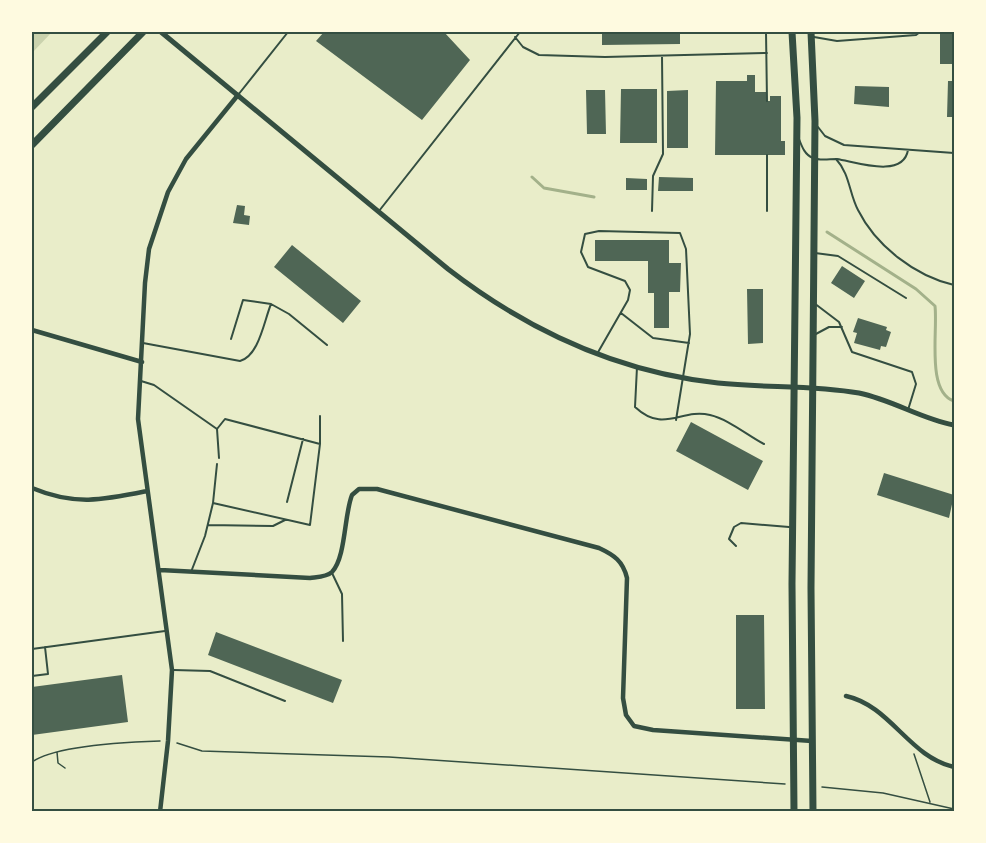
<svg xmlns="http://www.w3.org/2000/svg" width="986" height="843" font-family="Commissioner,sans-serif">
<style>
.green{fill:#cad2ad}
.lines{fill:none;stroke-linecap:round;stroke-linejoin:round}
.stream{stroke:#a3b18a;stroke-width:3}
.building{fill:#4f6655}
.path{stroke:#344e41;stroke-width:1.5}
.service{stroke:#344e41;stroke-width:2}
.minor{stroke:#344e41;stroke-width:4.5}
.tertiary{stroke:#344e41;stroke-width:5}
.primary{stroke:#344e41;stroke-width:7}
.trunk{stroke:#344e41;stroke-width:7}
.neatline{fill:none;stroke:#344e41;stroke-width:2}
</style>
<rect width="100%" height="100%" fill="#e9edc9"/>
<!-- green -->
<path class="green" d="M 32,32 L 52,32 L 32,53 Z"/>
<g class="lines">
<!-- stream -->
<path class="stream" d="M 532,177 L 544,188 L 594,197
M 827,232 L 916,289 L 935,306 C 938,331 926,392 954,401"/>
</g>
<!-- building -->
<path class="building" d="M 324,32 L 444,32 L 470,60 L 422,120 L 316,41 Z
M 602,32 L 680,32 L 680,44 L 602,45 Z
M 940,32 L 954,32 L 954,64 L 940,64 Z
M 747,75 L 755,75 L 755,92 L 766,92 L 766,101 L 770,101 L 770,96 L 781,96 L 781,141 L 785,141 L 785,155 L 715,155 L 716,81 L 747,81 Z
M 948,81 L 954,81 L 954,117 L 947,117 Z
M 855,86 L 889,87 L 889,107 L 854,104 Z
M 621,89 L 657,89 L 657,143 L 620,143 Z
M 586,90 L 605,90 L 606,134 L 587,134 Z
M 688,90 L 688,148 L 667,148 L 667,91 Z
M 659,177 L 693,178 L 693,191 L 658,191 Z
M 626,178 L 647,179 L 647,190 L 626,190 Z
M 237,205 L 245,206 L 244,215 L 250,216 L 249,225 L 233,223 Z
M 595,240 L 669,240 L 669,263 L 681,263 L 680,292 L 669,292 L 669,328 L 654,328 L 654,293 L 648,293 L 648,261 L 595,261 Z
M 292,245 L 361,301 L 343,323 L 274,267 Z
M 842,266 L 865,281 L 854,298 L 831,283 Z
M 747,289 L 763,289 L 763,343 L 748,344 Z
M 858,318 L 887,327 L 886,330 L 891,332 L 886,347 L 881,346 L 880,350 L 854,343 L 857,333 L 853,332 Z
M 691,422 L 763,461 L 748,490 L 676,451 Z
M 884,473 L 954,495 L 949,518 L 877,495 Z
M 736,615 L 764,615 L 765,709 L 736,709 Z
M 216,632 L 342,680 L 333,703 L 208,655 Z
M 122,675 L 128,722 L 32,735 L 32,687 Z"/>
<g class="lines">
<!-- path -->
<path class="path" d="M 177,743 L 202,751 L 389,757 L 785,784
M 57,752 L 58,763 L 65,768
M 914,754 L 930,802
M 32,762 C 56,745 129,742 160,741
M 822,787 L 883,793 L 954,809"/>
<!-- service -->
<path class="service" d="M 766,32 L 767,101
M 515,37 L 523,47 L 539,55 L 605,57 L 767,53
M 814,37 L 837,41 L 916,35 L 920,32
M 238,95 L 288,32
M 818,127 L 825,136 L 844,145 L 954,153
M 799,139 C 802,147 805,155 813,158 C 820,161 829,159 837,159 C 856,162 903,179 908,150
M 767,155 L 767,211
M 836,159 C 850,174 849,193 858,210 C 876,246 915,276 954,285
M 379,211 L 520,32
M 652,211 L 653,176 L 663,154 L 662,56
M 815,253 L 838,256 L 906,298
M 953,285 L 954,385
M 814,303 L 839,322 L 852,352 L 912,372 L 916,384 L 908,410
M 621,313 L 653,338 L 689,343
M 814,335 L 829,327 L 842,327
M 231,339 L 243,300 L 271,304
M 143,343 L 240,361 C 259,356 264,321 271,304 L 289,314 L 327,345
M 597,354 L 628,300 L 630,290 L 625,281 L 588,267 L 581,252 L 585,234 L 599,231 L 680,233 L 686,249 L 690,334 L 676,420
M 637,367 L 635,407 C 664,434 681,408 710,415 C 728,419 747,435 764,444
M 141,381 L 154,385 L 217,429 L 225,419 L 320,444 L 310,525 L 213,503 L 205,536 L 191,572
M 217,429 L 219,458
M 320,444 L 320,416
M 287,502 L 303,439
M 213,503 L 217,464
M 208,525 L 273,526 L 285,520
M 736,546 L 729,539 L 734,527 L 741,523 L 789,527
M 332,573 L 342,594 L 343,641
M 32,649 L 165,631
M 174,670 L 210,671 L 285,701
M 32,676 L 48,674 L 45,647"/>
<!-- minor -->
<path class="minor" d="M 32,330 L 142,362
M 32,488 C 75,506 103,500 147,491
M 160,570 L 310,578 C 317,577 327,577 332,572 C 346,557 344,515 352,495 L 359,489 L 377,489 L 599,548 C 614,555 623,561 627,578 L 623,698 L 626,715 L 634,726 L 653,730 L 812,741
M 846,696 C 891,706 909,757 954,767
M 160,812 L 168,741 L 172,670 L 138,419 L 145,283 L 149,249 L 168,192 L 186,159 L 238,95"/>
<!-- tertiary -->
<path class="tertiary" d="M 161,32 L 448,269 C 527,330 618,372 718,383 C 765,388 813,385 859,393 C 893,400 921,419 954,425"/>
<!-- primary -->
<path class="primary" d="M 32,107 L 107,32
M 32,145 L 143,32"/>
<!-- trunk -->
<path class="trunk" d="M 792,32 L 797,118 L 792,584 L 794,812
M 811,32 L 815,121 L 811,588 L 813,812"/>
</g>
<!-- border -->
<rect width="986" height="843" fill="none" stroke="#fefae0" stroke-width="66"/>
<rect x="33" y="33" width="920" height="777" class="neatline"/>
</svg>
